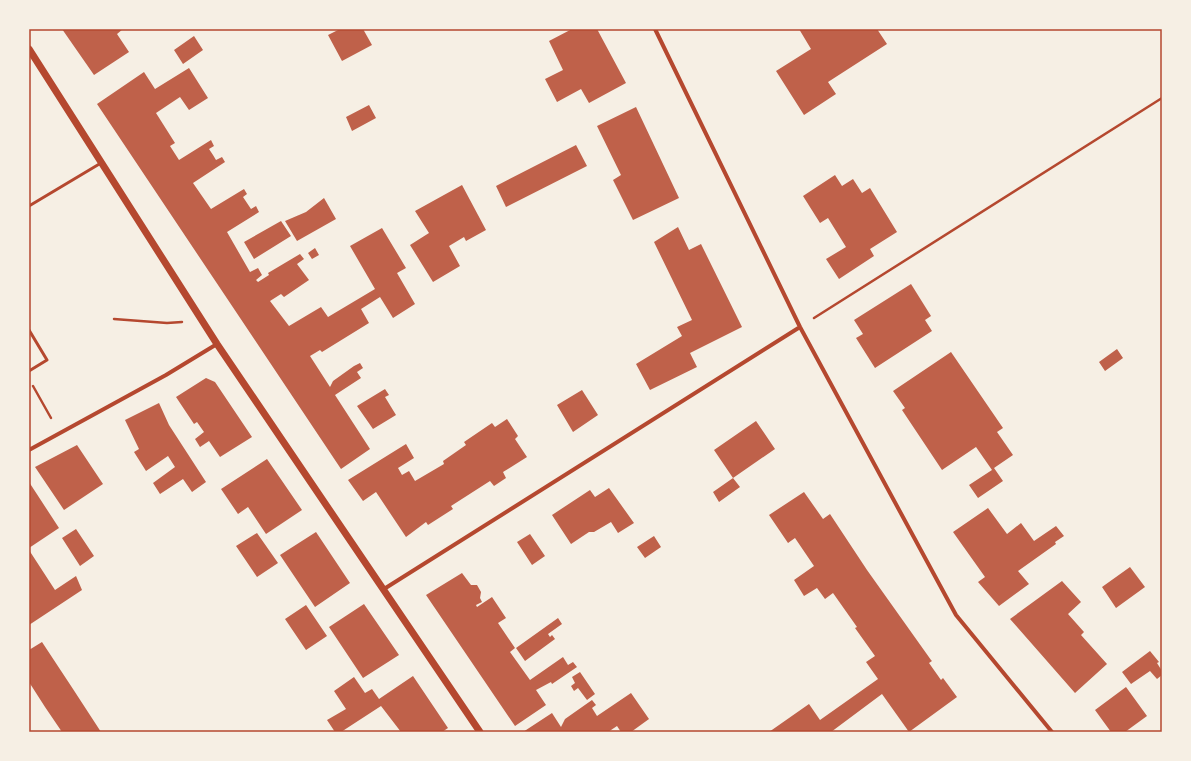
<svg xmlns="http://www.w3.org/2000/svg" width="1191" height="761" font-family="'Times New Roman',serif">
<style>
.building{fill:#bf614a}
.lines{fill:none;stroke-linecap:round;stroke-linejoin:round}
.path{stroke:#b5482f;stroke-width:2.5}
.service{stroke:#b5482f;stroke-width:3}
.minor{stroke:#b5482f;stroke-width:4}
.tertiary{stroke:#b5482f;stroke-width:7}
.neatline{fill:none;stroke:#b5482f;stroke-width:1.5}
</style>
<rect width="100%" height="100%" fill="#f6efe4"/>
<!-- building -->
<path class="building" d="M 62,29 L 123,29 L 117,34 L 129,52 L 94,75 Z
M 340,29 L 363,29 L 372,45 L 342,61 L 328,35 Z
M 572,29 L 597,29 L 626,83 L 589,103 L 581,89 L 557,102 L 545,79 L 563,70 L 549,41 Z
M 799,29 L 877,29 L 887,44 L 828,82 L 836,94 L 804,115 L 776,71 L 811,49 Z
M 194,36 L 203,50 L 183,64 L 174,50 Z
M 189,68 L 208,98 L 189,110 L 180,97 L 156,113 L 175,143 L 170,146 L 179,160 L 211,140 L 214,146 L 209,149 L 213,155 L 216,160 L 222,157 L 225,162 L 193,183 L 211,209 L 244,189 L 247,194 L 243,197 L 251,209 L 256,206 L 259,212 L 227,232 L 250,272 L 258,268 L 262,275 L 256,280 L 258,282 L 269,275 L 268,273 L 300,254 L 304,259 L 297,264 L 309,280 L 284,297 L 281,294 L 270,301 L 289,326 L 321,307 L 328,317 L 375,289 L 350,246 L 382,228 L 406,268 L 397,273 L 415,304 L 393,318 L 380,297 L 361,309 L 369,323 L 322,352 L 320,350 L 310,356 L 330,387 L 333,381 L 354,366 L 360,363 L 363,368 L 357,372 L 361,378 L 335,395 L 370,449 L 341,469 L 97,104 L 144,72 L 155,89 Z
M 369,105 L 376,118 L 352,131 L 346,117 Z
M 636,107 L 679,198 L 633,220 L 613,180 L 621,175 L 597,126 Z
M 576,145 L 587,166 L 506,207 L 496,186 Z
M 835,175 L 842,186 L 853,179 L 862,193 L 870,188 L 897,232 L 870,249 L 874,256 L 839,279 L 826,259 L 846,247 L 828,218 L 820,223 L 803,196 Z
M 462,185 L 486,230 L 466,241 L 464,237 L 449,246 L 460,266 L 433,282 L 410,245 L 429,233 L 415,211 Z
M 324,198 L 336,219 L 297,241 L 285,221 L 306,212 Z
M 281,221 L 291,236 L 254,259 L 244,242 Z
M 678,227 L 689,250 L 701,244 L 742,327 L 690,353 L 697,367 L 650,390 L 636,364 L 682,336 L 677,327 L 692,320 L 654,242 Z
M 315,248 L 319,255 L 312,259 L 308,253 Z
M 911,284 L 931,316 L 925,320 L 932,331 L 875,368 L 856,338 L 863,334 L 854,320 Z
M 1117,349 L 1123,358 L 1105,371 L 1099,362 Z
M 951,352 L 1003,428 L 997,432 L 1013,455 L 994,468 L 1003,481 L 978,498 L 969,485 L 992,470 L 976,447 L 942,470 L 902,410 L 905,408 L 893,391 Z
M 206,378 L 215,382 L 252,437 L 220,457 L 209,441 L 200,447 L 195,439 L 204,432 L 197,422 L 194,424 L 176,397 Z
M 385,389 L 389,395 L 385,397 L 396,415 L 373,429 L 357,406 Z
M 582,390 L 598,415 L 573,432 L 557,405 Z
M 159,403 L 169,425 L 206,482 L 192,492 L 183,479 L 160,494 L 153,483 L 175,467 L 168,456 L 146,471 L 134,452 L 139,449 L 125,420 Z
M 507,419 L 518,436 L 515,439 L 527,457 L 503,472 L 506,478 L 494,486 L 490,481 L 451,506 L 453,509 L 428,525 L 426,522 L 406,537 L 376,492 L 363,501 L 348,480 L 406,444 L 414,458 L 398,468 L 402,475 L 409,471 L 415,481 L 444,464 L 443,461 L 466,445 L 464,442 L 492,423 L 495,427 Z
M 756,421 L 775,449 L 733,478 L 714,450 Z
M 77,445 L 103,484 L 64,510 L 35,467 Z
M 267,459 L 302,510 L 266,534 L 248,507 L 238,514 L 221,489 Z
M 733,478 L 740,487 L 719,502 L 713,492 Z
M 29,482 L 59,528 L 29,548 Z
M 609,488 L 634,523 L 618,533 L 611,522 L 594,532 L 589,532 L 571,544 L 552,515 L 590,490 L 595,497 Z
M 804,492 L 823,519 L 830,514 L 867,570 L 931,660 L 932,661 L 929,663 L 941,680 L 943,678 L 957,697 L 909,732 L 882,694 L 831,732 L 769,732 L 809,704 L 820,720 L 878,679 L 866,662 L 875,656 L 855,628 L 857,627 L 833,593 L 825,599 L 817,588 L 804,596 L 794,580 L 814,566 L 795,538 L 788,543 L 769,515 Z
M 988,508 L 1007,534 L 1021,523 L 1034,541 L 1056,526 L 1064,536 L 1055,542 L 1056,544 L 1018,571 L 1029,584 L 999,606 L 978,582 L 985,577 L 953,532 Z
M 76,529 L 94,556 L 80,566 L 62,538 Z
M 316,532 L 350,583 L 315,607 L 280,555 Z
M 257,533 L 278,563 L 257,577 L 236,546 Z
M 530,534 L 545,556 L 532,565 L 517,542 Z
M 654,536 L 661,547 L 645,558 L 637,547 Z
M 29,550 L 55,590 L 76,576 L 82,590 L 29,625 Z
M 1130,567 L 1145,587 L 1116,608 L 1102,587 Z
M 462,573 L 471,585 L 477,585 L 481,592 L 480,598 L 482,602 L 476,605 L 477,607 L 492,597 L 506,618 L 498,623 L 515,648 L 510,652 L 530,680 L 563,657 L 568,665 L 573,662 L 577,667 L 552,684 L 551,682 L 536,690 L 546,705 L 515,726 L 426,595 Z
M 1062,581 L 1081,602 L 1068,614 L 1084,632 L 1081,635 L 1107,664 L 1075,693 L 1010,619 Z
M 364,604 L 399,655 L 363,678 L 329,627 Z
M 306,605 L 327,636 L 306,650 L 285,619 Z
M 558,618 L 562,624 L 548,634 L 550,637 L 552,635 L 555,639 L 525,661 L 516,648 Z
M 42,642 L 73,689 L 101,732 L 62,732 L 45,707 L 29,682 L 29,650 Z
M 1150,651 L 1159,662 L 1157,663 L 1162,671 L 1162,675 L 1157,679 L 1150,671 L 1131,684 L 1122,672 Z
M 580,672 L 595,694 L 587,700 L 578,688 L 574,691 L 571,686 L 575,683 L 572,677 Z
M 413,676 L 448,728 L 442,732 L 401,732 L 381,706 L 341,732 L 335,732 L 327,720 L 346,709 L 334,691 L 354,677 L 365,693 L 372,689 L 379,699 Z
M 1126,687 L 1147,716 L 1125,732 L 1111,732 L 1095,710 Z
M 631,693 L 649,719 L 631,732 L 621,732 L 617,726 L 608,732 L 523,732 L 552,713 L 561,727 L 565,719 L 592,700 L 596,705 L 592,708 L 597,716 Z"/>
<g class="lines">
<!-- path -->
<path class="path" d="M 814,318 L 1162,98
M 114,319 L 167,323 L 182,322
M 33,386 L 51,418"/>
<!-- service -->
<path class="service" d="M 29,206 L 101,163
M 29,330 L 47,360 L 29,371"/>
<!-- minor -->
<path class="minor" d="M 655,29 L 800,327 L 956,615 L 1052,732
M 29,450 L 166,375 L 217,344
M 384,589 L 800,327"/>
<!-- tertiary -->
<path class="tertiary" d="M 29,49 L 217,344 L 480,732"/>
</g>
<!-- border -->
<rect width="1191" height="761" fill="none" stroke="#f6efe4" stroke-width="60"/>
<rect x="30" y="30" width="1131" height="701" class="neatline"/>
</svg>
